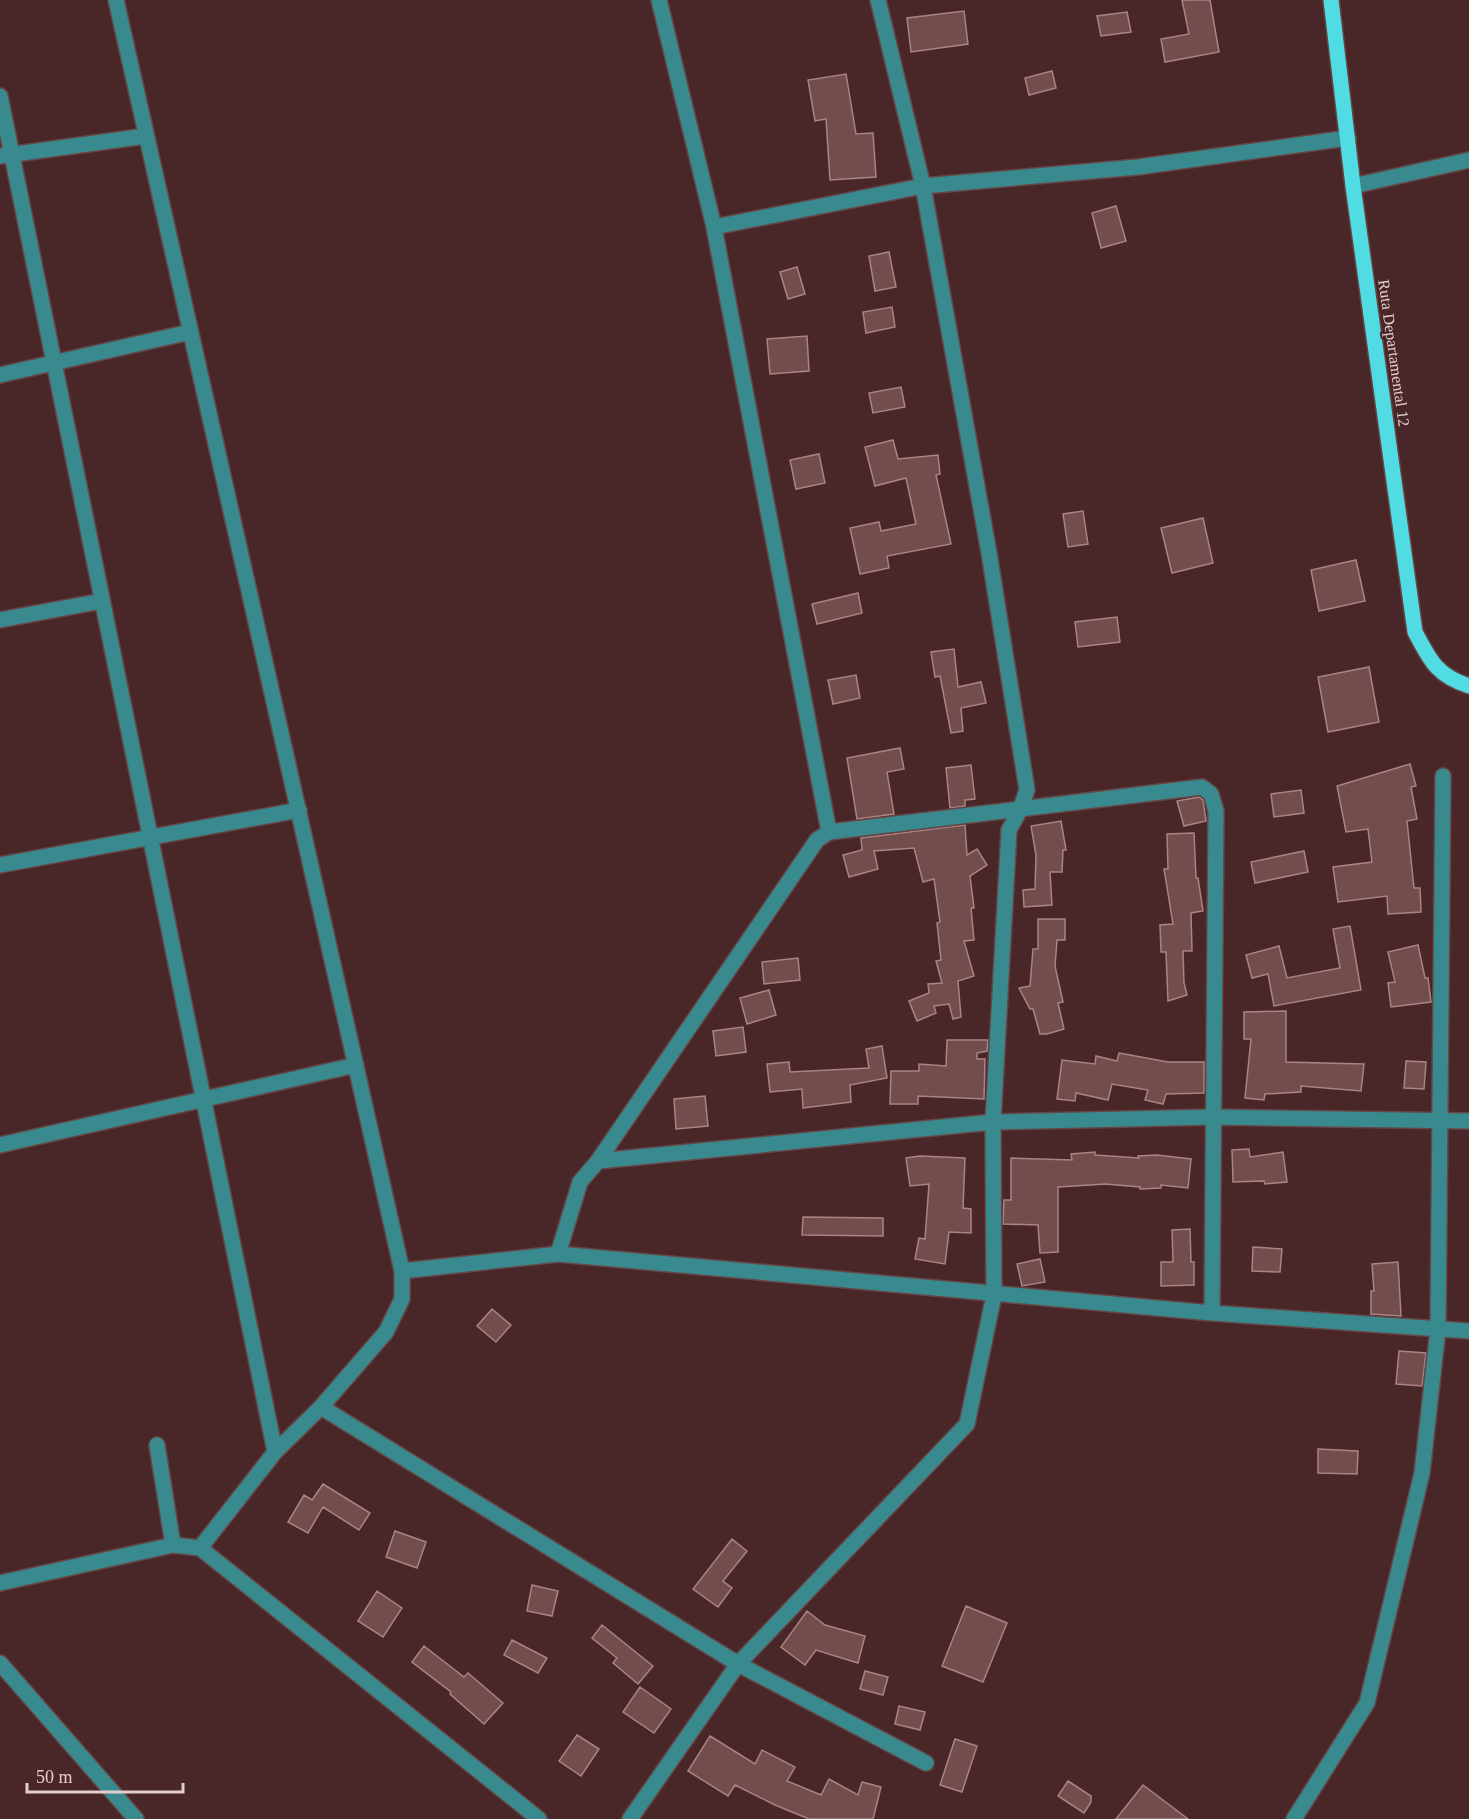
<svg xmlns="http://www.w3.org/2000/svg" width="1469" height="1819" font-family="Georgia,serif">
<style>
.building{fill:#724d4d;stroke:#ab8383;stroke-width:1.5}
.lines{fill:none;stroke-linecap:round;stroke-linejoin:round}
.minor-casing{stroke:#654546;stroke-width:18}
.major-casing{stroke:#654546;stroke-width:18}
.minor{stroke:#398a8e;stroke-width:15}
.major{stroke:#51dce3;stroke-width:15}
.labels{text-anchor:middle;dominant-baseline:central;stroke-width:4.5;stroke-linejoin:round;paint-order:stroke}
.street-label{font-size:16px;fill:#e3cdcc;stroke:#492728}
</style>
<rect width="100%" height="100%" fill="#492728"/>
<!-- building -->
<path class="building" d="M 1182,0 L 1210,0 L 1219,52 L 1165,62 L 1161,39 L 1189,34 Z
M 964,11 L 968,44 L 911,52 L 907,18 Z
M 1127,12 L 1131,32 L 1101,36 L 1097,16 Z
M 1052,71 L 1056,88 L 1029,95 L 1025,78 Z
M 846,74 L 856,134 L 873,133 L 876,177 L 830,180 L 826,119 L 815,121 L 808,80 Z
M 1116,206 L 1126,241 L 1101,248 L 1092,213 Z
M 889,252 L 896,287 L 875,291 L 869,256 Z
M 797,267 L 805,294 L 788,299 L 780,272 Z
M 892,307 L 895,327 L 866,333 L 863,312 Z
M 807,336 L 809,371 L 770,374 L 767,339 Z
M 901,387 L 905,407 L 873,413 L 869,393 Z
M 893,440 L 898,459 L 938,455 L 940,474 L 936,475 L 951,544 L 887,556 L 889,568 L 860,574 L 850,528 L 879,522 L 881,531 L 916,524 L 906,478 L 875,486 L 865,447 Z
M 819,454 L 825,483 L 796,489 L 790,460 Z
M 1083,511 L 1088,544 L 1068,547 L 1063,514 Z
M 1203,518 L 1213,563 L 1172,573 L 1161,528 Z
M 1356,560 L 1365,601 L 1319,611 L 1311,570 Z
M 858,593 L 862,613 L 817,624 L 812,604 Z
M 1117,617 L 1120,642 L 1078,647 L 1075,622 Z
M 954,649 L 958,687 L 981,682 L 986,703 L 961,708 L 963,731 L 951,733 L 940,676 L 935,677 L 931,652 Z
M 1369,667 L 1379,722 L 1328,732 L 1318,677 Z
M 856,675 L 860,698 L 833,704 L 828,680 Z
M 900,748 L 904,769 L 887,772 L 894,814 L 857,819 L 847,758 Z
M 1410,764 L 1416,786 L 1411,787 L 1417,819 L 1407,821 L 1414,888 L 1420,888 L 1421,912 L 1388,914 L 1387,896 L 1338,902 L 1333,867 L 1372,862 L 1368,829 L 1346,832 L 1337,786 Z
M 971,765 L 975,799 L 965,800 L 965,806 L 950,808 L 946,768 Z
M 1301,790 L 1304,813 L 1274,817 L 1271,794 Z
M 1199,797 L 1203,800 L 1206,821 L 1184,826 L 1177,801 Z
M 1061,821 L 1066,850 L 1063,850 L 1062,872 L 1050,872 L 1052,905 L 1024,907 L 1023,890 L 1035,889 L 1036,855 L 1031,826 Z
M 965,825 L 967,855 L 977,849 L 987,865 L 970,876 L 974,908 L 971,908 L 974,940 L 964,941 L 974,976 L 958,981 L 961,1017 L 953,1019 L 949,1004 L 934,1006 L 936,1013 L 917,1021 L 909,1001 L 929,993 L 928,984 L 942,983 L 936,961 L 941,960 L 937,923 L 940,922 L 934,879 L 923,882 L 914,848 L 874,851 L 878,869 L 849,877 L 843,855 L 862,850 L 861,838 Z
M 1194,833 L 1196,878 L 1198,878 L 1203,911 L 1191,913 L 1192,951 L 1183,951 L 1184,983 L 1187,995 L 1168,1001 L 1166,952 L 1161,952 L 1160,925 L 1173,924 L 1164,869 L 1168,869 L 1167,834 Z
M 1304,851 L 1308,872 L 1255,883 L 1251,862 Z
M 1038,919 L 1065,919 L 1065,940 L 1057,940 L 1055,966 L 1063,1002 L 1058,1003 L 1064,1029 L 1047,1034 L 1040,1034 L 1033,1009 L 1030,1009 L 1019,988 L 1030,986 L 1033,949 L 1038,949 Z
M 1350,926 L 1361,990 L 1274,1006 L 1268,974 L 1252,978 L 1246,955 L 1279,946 L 1287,978 L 1340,968 L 1333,929 Z
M 1418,945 L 1425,978 L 1428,978 L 1431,1002 L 1391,1007 L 1388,983 L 1395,982 L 1388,952 Z
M 798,958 L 800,980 L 764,984 L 762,962 Z
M 769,990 L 776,1015 L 747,1024 L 740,998 Z
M 1286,1011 L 1286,1062 L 1364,1064 L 1361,1091 L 1301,1086 L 1301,1092 L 1265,1094 L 1264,1100 L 1245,1098 L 1251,1039 L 1244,1039 L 1244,1012 Z
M 743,1027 L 746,1052 L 716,1056 L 713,1031 Z
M 947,1040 L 988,1040 L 987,1051 L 977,1053 L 977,1059 L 985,1059 L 984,1099 L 918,1096 L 918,1104 L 890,1104 L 891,1071 L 919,1071 L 919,1064 L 946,1066 Z
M 882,1046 L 887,1078 L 850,1085 L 851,1102 L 803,1108 L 802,1089 L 770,1092 L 767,1064 L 789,1062 L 790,1072 L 869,1068 L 866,1049 Z
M 1119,1053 L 1168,1062 L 1204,1062 L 1204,1093 L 1166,1094 L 1163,1104 L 1145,1100 L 1148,1090 L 1112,1084 L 1108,1100 L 1076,1093 L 1075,1101 L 1057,1099 L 1062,1060 L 1095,1064 L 1096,1056 L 1117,1061 Z
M 1406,1061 L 1426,1062 L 1424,1089 L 1404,1088 Z
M 705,1096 L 708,1126 L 676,1129 L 674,1099 Z
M 1249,1149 L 1250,1157 L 1283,1152 L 1287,1182 L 1265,1184 L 1264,1181 L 1233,1182 L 1232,1150 Z
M 1095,1152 L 1095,1155 L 1139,1158 L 1138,1156 L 1157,1155 L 1191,1159 L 1188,1188 L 1161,1185 L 1161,1188 L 1140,1189 L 1140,1187 L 1106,1184 L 1058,1187 L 1058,1252 L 1040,1253 L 1038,1225 L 1003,1224 L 1004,1200 L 1011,1200 L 1011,1158 L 1072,1160 L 1071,1154 Z
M 920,1156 L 965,1158 L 963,1208 L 971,1209 L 971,1233 L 949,1232 L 945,1264 L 915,1259 L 919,1238 L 925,1239 L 929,1184 L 910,1186 L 906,1158 Z
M 803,1217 L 883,1218 L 883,1236 L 802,1235 Z
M 1190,1229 L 1191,1262 L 1194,1262 L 1194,1285 L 1161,1286 L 1161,1262 L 1173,1262 L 1172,1230 Z
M 1253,1247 L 1282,1249 L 1280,1272 L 1252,1271 Z
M 1040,1259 L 1045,1282 L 1022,1286 L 1017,1264 Z
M 1398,1262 L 1401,1316 L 1371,1314 L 1371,1291 L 1374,1291 L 1372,1264 Z
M 492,1309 L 511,1325 L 496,1342 L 477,1326 Z
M 1399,1351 L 1426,1353 L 1422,1386 L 1396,1384 Z
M 1318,1449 L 1358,1451 L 1357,1474 L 1318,1473 Z
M 323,1484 L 370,1513 L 359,1530 L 323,1507 L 308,1533 L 288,1522 L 304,1495 L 312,1500 Z
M 395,1531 L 426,1542 L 417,1568 L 386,1557 Z
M 732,1539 L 747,1551 L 723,1581 L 732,1588 L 718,1607 L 693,1589 Z
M 532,1585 L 558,1591 L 552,1616 L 527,1611 Z
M 377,1591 L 402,1608 L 383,1637 L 358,1621 Z
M 966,1606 L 1007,1623 L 983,1682 L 942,1666 Z
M 807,1611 L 825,1625 L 865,1636 L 858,1663 L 816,1650 L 805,1665 L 781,1647 Z
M 602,1625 L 653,1666 L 638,1684 L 613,1663 L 617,1658 L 592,1638 Z
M 512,1640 L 547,1658 L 538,1673 L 504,1655 Z
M 424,1646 L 464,1677 L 468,1673 L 503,1703 L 484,1724 L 450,1694 L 451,1692 L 412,1662 Z
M 865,1671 L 888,1677 L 883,1695 L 860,1689 Z
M 640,1687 L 671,1709 L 654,1733 L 623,1712 Z
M 899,1706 L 925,1712 L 920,1730 L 895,1724 Z
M 577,1735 L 599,1749 L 581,1776 L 559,1761 Z
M 710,1736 L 755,1764 L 762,1750 L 795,1767 L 787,1781 L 821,1795 L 829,1779 L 858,1795 L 862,1782 L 881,1787 L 873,1819 L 809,1819 L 775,1805 L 735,1785 L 728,1796 L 688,1771 Z
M 955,1739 L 977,1746 L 962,1792 L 940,1785 Z
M 1068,1781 L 1091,1796 L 1091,1802 L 1084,1813 L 1058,1796 Z
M 1143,1785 L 1188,1819 L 1116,1819 Z"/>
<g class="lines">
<!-- minor casing -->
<g class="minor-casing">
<path id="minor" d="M 116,0 L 402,1271 L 402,1299 L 386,1332 L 321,1407 L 275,1452 L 200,1548
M 659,0 L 714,227 L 829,832
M 0,96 L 275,1452
M 0,156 L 146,136
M 1353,186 L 1469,160
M 714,227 L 923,186 L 1138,167 L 1348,138
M 0,375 L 190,332
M 0,620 L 102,601
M 0,865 L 299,810
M 0,1145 L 356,1065
M 598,1161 L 993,1122 L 1214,1117 L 1469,1121
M 558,1254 L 580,1182 L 598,1161 L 817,840 L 829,832 L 1202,787 L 1211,794 L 1216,811 L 1212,1313
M 402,1271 L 558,1254 L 1212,1313 L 1469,1331
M 321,1407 L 738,1664 L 926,1763
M 157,1445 L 173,1545
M 0,1583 L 173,1545 L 200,1548 L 539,1819
M 0,1663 L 136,1819
M 630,1819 L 738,1664 L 967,1424 L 994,1295 L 993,1122 L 1009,830 L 1020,810 L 1027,790 L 989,553 L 923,186 L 878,0
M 1294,1819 L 1367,1703 L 1422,1473 L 1438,1329 L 1443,776"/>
</g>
<!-- major casing -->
<g class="major-casing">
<path id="major" d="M 1331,0 L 1353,186 L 1415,632 C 1430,660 1436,675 1469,686"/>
</g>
<!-- minor -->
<use href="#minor" class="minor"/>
<!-- major -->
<use href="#major" class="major"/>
</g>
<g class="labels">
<!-- street labels -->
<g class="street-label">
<text transform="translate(1394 353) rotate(82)">Ruta Departamental 12</text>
</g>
</g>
<!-- scale -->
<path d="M27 1783v9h156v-9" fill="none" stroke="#e3cdcc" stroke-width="3"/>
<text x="36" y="1783" font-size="18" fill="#e3cdcc" stroke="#492728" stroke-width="4.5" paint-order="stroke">50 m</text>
</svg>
